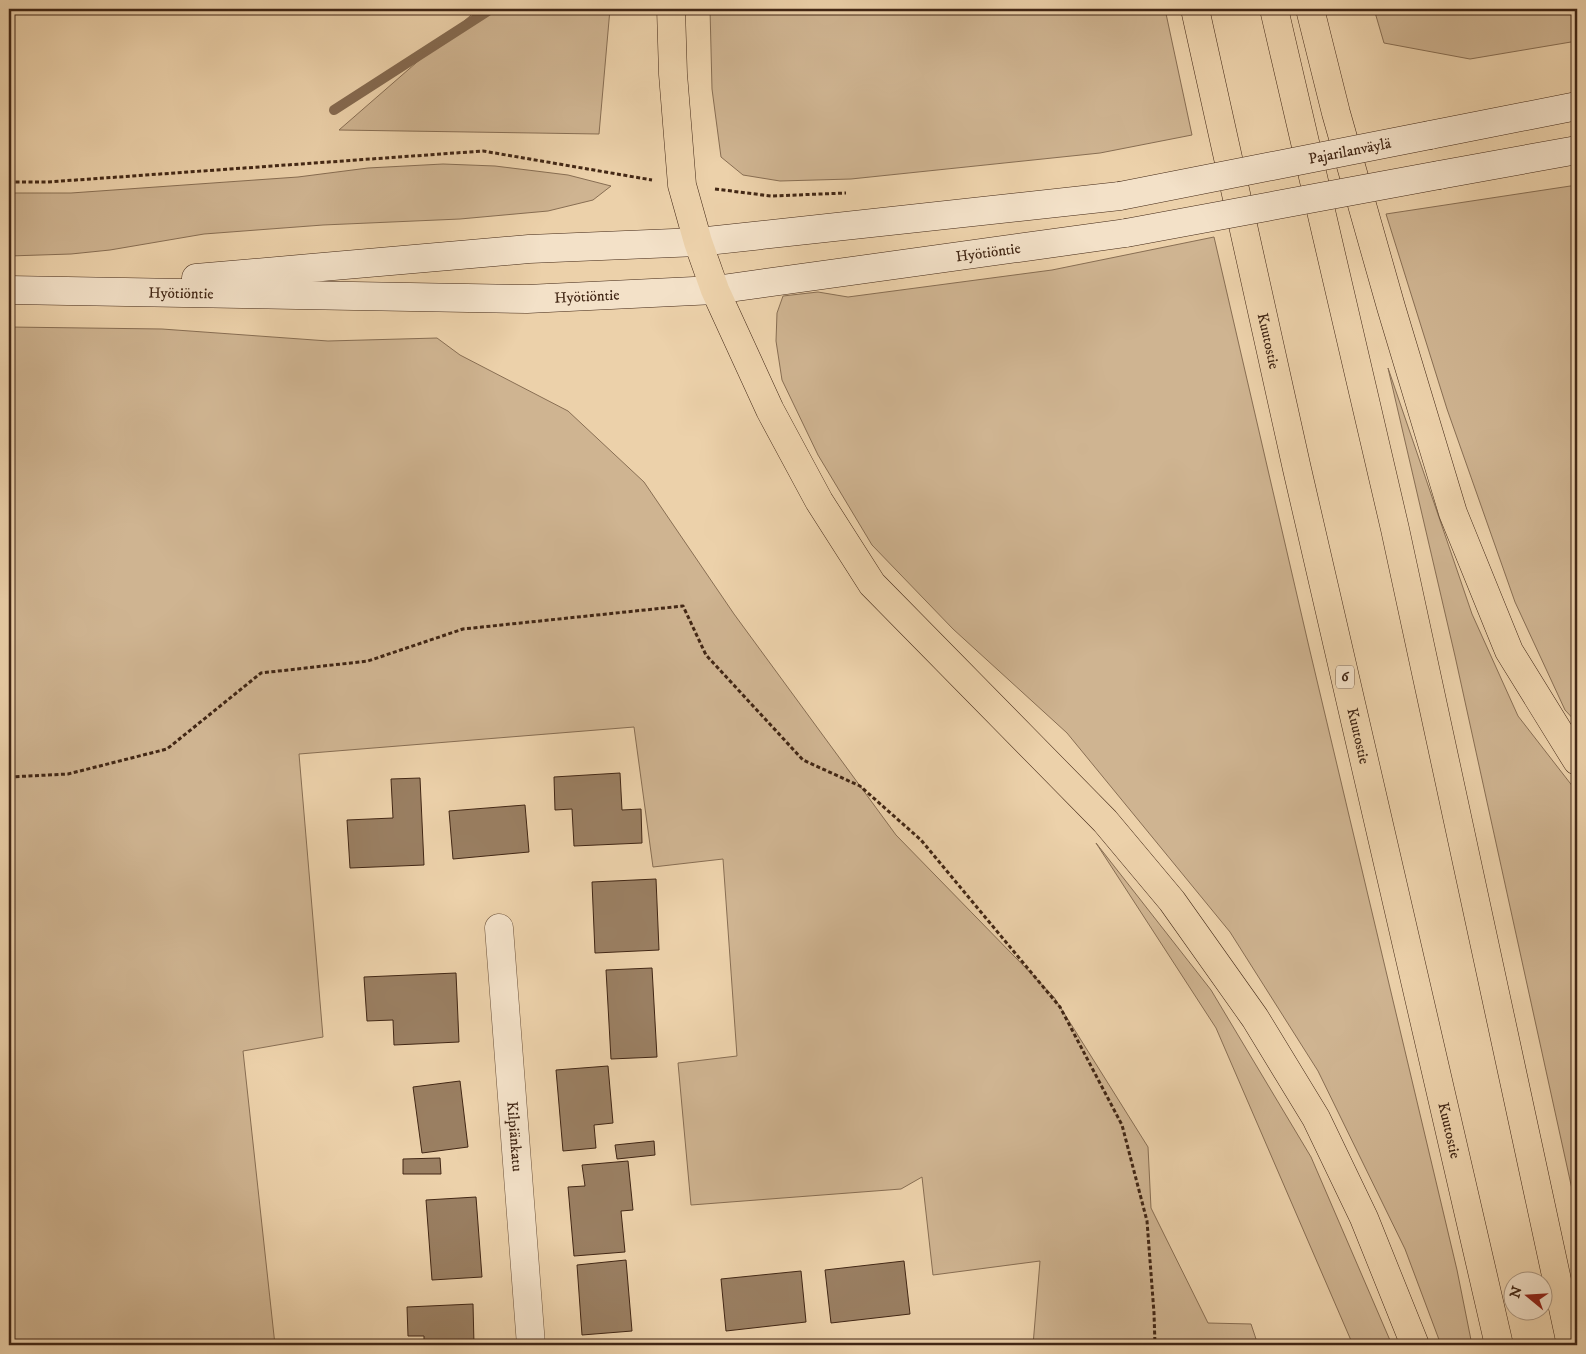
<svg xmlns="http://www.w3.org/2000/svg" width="1586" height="1354" font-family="'IM FELL DW Pica',serif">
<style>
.green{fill:#cfb491;stroke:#886e53}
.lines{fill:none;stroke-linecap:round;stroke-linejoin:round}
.stream{stroke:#856a50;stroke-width:10}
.building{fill:#9a7f62;stroke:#422715}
.minor-casing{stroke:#6c523a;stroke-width:29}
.secondary-casing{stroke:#422715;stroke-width:29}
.trunk-casing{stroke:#422715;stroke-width:29}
.path{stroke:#422715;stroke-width:3;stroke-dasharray:4 2.5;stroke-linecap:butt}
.minor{stroke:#f3e1c8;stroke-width:28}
.secondary{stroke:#f3e1c8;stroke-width:28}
.trunk{stroke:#ecd1aa;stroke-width:28}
.secondary-bridge-casing{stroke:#422715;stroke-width:29;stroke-linecap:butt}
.secondary-bridge{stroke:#f3e1c8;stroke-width:28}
.labels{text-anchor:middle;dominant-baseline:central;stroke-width:5;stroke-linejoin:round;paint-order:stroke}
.shield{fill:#f3e1c8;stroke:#775f4b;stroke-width:1}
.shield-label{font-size:14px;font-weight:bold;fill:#422715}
.street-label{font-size:15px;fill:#422715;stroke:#f3e1c8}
</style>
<rect width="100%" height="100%" fill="#ecd1aa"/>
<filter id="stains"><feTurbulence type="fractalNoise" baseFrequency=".004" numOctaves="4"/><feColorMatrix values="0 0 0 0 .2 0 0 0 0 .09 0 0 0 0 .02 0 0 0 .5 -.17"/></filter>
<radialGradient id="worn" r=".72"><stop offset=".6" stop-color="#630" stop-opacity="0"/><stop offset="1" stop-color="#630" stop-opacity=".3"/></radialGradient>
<!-- green -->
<path class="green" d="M 478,9 L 610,9 L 599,134 L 339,130 Z
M 710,9 L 1165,9 L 1192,135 L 1100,153 L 851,179 L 780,181 L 743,175 L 721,157 L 712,89 Z
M 1374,9 L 1577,9 L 1577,41 L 1470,59 L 1384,43 Z
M 443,164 L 495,166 L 568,175 L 611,186 L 593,200 L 548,211 L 460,219 L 323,225 L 204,234 L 110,250 L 71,254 L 9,256 L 9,193 L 71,193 L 298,177 L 368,168 Z
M 1577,185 L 1577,723 L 1565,710 L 1515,602 L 1447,409 L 1386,214 Z
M 1214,237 L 1309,647 L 1457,1270 L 1472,1345 L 1441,1345 L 1405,1249 L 1318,1071 L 1230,932 L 1067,733 L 953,629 L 872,545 L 818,455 L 782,380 L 776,341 L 777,313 L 783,296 L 818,292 L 848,297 L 1052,270 Z
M 9,327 L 162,329 L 328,341 L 437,338 L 460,355 L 568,411 L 644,482 L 734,614 L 896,835 L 1054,997 L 1148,1147 L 1151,1208 L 1208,1323 L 1251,1324 L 1258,1345 L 1033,1345 L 1040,1261 L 933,1275 L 922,1177 L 901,1189 L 691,1205 L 678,1063 L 737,1056 L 723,859 L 653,867 L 634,727 L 299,754 L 323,1037 L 243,1051 L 275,1345 L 9,1345 Z
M 1388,368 L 1472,614 L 1518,716 L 1577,792 L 1577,1212 L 1455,656 Z
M 1096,843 L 1211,990 L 1311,1157 L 1392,1345 L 1353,1345 L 1216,1028 Z"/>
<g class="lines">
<!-- stream -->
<path class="stream" d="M 334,110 L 491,9"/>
</g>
<!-- building -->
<path class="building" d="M 620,773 L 622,810 L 641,809 L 642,843 L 574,846 L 572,809 L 555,810 L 554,777 Z
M 420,778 L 424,865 L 350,868 L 347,820 L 393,818 L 391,779 Z
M 525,805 L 529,852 L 453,859 L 449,811 Z
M 656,879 L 659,950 L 595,953 L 592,882 Z
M 652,968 L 657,1057 L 611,1059 L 606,970 Z
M 456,973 L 459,1042 L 394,1045 L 393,1020 L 367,1021 L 364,977 Z
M 608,1066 L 613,1123 L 594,1125 L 596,1148 L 563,1151 L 556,1070 Z
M 460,1081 L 468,1147 L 422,1153 L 413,1087 Z
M 654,1141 L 655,1155 L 617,1159 L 615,1145 Z
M 440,1158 L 441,1174 L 403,1174 L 403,1159 Z
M 628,1161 L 633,1210 L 621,1211 L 625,1252 L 574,1256 L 568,1187 L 585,1186 L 582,1165 Z
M 476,1197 L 482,1277 L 432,1280 L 426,1200 Z
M 626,1260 L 632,1331 L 582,1335 L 577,1265 Z
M 904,1261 L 910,1314 L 831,1323 L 825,1270 Z
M 801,1271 L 806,1322 L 726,1331 L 721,1279 Z
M 473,1304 L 474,1345 L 424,1345 L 424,1336 L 408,1336 L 407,1307 Z
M 626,1341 L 626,1345 L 585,1345 L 585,1344 Z"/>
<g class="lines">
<!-- minor casing -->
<g class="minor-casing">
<g id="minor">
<path id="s1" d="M 499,928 L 531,1345"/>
</g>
</g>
<!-- secondary casing -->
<g class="secondary-casing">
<g id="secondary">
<path d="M 1430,135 L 1577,106"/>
<path d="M 1439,175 L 1577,150"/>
<path d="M 196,278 L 529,249 L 698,242 L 1120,196"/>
<path id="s2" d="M 9,290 L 527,299 L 715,290 L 1126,233"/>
</g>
</g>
<!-- trunk casing -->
<g class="trunk-casing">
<g id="trunk">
<path d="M 671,9 L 673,74 L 682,185 L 698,242 L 715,290 L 770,410 L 819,501 L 872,584 L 1105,821 L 1172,901 L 1255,1018 L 1316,1118 L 1364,1218 L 1415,1345"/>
<path id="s3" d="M 1195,9 L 1297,469 L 1499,1345"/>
<path d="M 1274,9 L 1395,529 L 1571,1345"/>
<path d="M 1310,9 L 1336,113 L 1391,307 L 1453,513 L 1509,651 L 1577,761"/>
</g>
</g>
<!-- path -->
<path class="path" d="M 9,182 L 48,182 L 483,151 L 652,180
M 715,189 L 771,196 L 846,193
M 9,777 L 68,774 L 167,749 L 261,673 L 368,661 L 463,629 L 683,606 L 706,655 L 803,760 L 860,786 L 921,840 L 1060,1007 L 1122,1125 L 1147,1221 L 1154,1313 L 1155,1345"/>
<!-- minor -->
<use href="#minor" class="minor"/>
<!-- secondary -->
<use href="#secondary" class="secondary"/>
<!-- trunk -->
<use href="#trunk" class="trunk"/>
<!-- secondary-bridge casing -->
<g class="secondary-bridge-casing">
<g id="secondary-bridge">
<path id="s4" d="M 1120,196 L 1430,135"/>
<path d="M 1126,233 L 1439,175"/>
</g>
</g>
<!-- secondary-bridge -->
<use href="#secondary-bridge" class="secondary-bridge"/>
</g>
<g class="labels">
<!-- shield labels -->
<rect class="shield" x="1336" y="665.5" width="18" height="23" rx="4"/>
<g class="shield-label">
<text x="1345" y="677">6</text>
</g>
<!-- street labels -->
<g class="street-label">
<text stroke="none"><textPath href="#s4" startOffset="234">Pajarilanväylä</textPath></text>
<text stroke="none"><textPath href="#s2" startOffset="982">Hyötiöntie</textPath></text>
<text stroke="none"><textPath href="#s2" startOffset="172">Hyötiöntie</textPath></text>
<text stroke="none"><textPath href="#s2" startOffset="578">Hyötiöntie</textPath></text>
<text stroke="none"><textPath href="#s3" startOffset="340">Kuutostie</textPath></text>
<text stroke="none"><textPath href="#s3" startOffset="745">Kuutostie</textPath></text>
<text stroke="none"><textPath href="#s3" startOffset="1150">Kuutostie</textPath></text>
<text stroke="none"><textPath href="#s1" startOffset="209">Kilpiänkatu</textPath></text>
</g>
</g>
<!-- margin -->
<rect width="1586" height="1354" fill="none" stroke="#ecd1aa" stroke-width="30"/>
<rect x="10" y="10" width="1566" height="1334" fill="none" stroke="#422715" stroke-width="2.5"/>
<rect x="15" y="15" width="1556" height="1324" fill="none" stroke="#422715"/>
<!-- north arrow -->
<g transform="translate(1528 1296) rotate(288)"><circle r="24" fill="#f3e1c8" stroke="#ac9780"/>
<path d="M0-4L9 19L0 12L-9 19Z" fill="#8f2418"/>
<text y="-8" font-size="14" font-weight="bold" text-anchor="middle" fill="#422715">N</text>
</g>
<rect width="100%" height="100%" filter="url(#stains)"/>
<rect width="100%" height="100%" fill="url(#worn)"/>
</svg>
